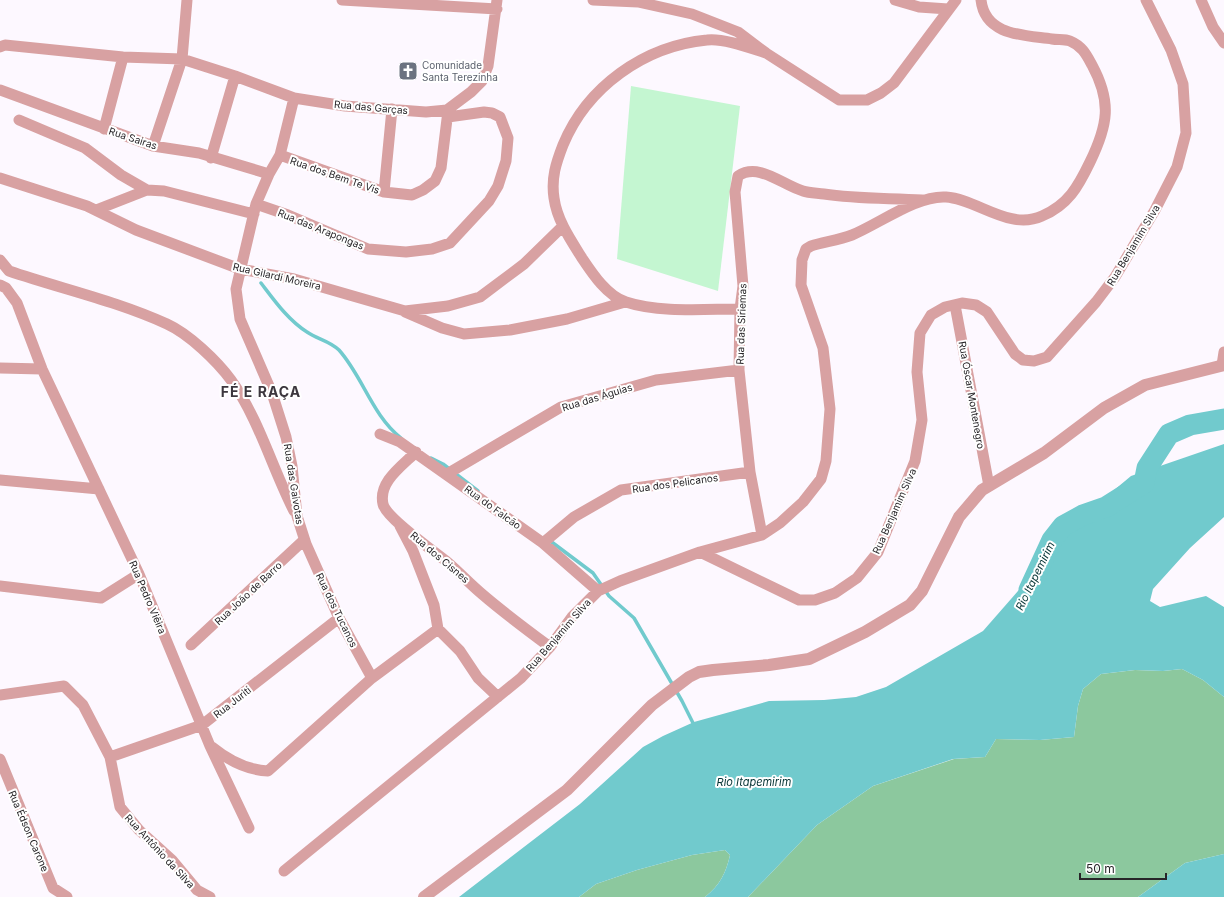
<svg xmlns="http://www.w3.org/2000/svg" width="1224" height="897" font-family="Inter,sans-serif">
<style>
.green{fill:#c4f6d1}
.forest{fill:#8cc89e}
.water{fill:#71cacd}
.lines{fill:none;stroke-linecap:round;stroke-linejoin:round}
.stream{stroke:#71cacd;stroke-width:3.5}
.river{stroke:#71cacd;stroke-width:21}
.minor{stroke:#d8a1a2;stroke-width:11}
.tertiary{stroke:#d8a1a2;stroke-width:12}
.labels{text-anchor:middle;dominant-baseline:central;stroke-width:4;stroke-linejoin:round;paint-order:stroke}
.worship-label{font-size:10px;fill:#5b616d;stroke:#fff;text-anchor:start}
.street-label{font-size:10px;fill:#282629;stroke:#fff}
.water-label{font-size:11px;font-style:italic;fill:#063435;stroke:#fff}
.district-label{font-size:14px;font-weight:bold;letter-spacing:1px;fill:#3c373e;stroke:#fff}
</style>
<rect width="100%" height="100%" fill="#fdf8ff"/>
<!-- green -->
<path class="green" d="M 631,86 L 740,106 L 718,291 L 617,259 Z"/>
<!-- forest -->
<path class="forest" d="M 1182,669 L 1203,680 L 1224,697 L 1224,854 L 1185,863 L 1138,897 L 748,897 L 817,825 L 873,786 L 954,759 L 985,757 L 996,739 L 1040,740 L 1074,737 L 1078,706 L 1083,689 L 1101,674 L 1135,670 L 1163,671 Z
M 725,850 L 730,855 C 726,873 720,885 705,897 L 579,897 L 596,884 L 637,870 L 692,855 Z"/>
<!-- water -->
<path class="water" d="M 1224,444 L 1224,517 L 1190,548 L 1153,589 L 1150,601 L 1160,607 L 1206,596 L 1224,607 L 1224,697 L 1203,680 L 1182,669 L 1163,671 L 1135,670 L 1101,674 L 1083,689 L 1078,706 L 1074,737 L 1040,740 L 996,739 L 985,757 L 953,759 L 873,786 L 817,825 L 748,897 L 705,897 C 720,885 726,873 730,855 L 725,850 L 692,855 L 637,870 L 596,884 L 579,897 L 459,897 L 580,804 L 643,747 L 663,736 L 694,722 L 769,701 L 824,700 L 856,697 L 886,687 L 983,631 L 1065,537 L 1107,496 L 1131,476 Z
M 1224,854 L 1224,897 L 1138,897 L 1185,863 Z"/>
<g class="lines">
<!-- stream -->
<path class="stream" d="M 261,283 C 274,300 288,320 307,332 C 317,339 330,341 339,350 C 363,377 372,415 401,438
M 431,458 L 443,464 L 478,491
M 549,540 L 593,573 L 609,596 L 634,618 L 682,701 L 694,725"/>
<!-- river -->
<path class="river" d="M 1029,590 L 1052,540 L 1063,526 L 1083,515 L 1106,507 L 1144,483 L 1147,468 L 1169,434 L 1190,425 L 1224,419"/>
<!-- minor -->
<path class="minor" d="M 342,0 L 497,9
M 593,0 L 638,2 L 692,14 L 738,32 L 766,53 L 839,100 L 867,100 L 881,93 L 894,83 L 956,0
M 895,0 L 919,7 L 948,9
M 1201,0 L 1213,27 L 1224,43
M 0,47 L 5,45 L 123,57 L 182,59 L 235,76 L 294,98 L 345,106 L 426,112 L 447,110 L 471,92 L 482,81 L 488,66 L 497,0
M 0,90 L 153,146 L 199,153 L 269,174
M 294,98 L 280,155 L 269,174 L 256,204 L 236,289 L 240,319 L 272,393 L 286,437 L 292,466 L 297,516 L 306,544 L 339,618 L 372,678
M 19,120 L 85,148 L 121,175 L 147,190
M 104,129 L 123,57
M 153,146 L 182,59 L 187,0
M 280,155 L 384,192 L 412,195 L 423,190 L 435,181 L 441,168 L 448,111
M 211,158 L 235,76
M 0,178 L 87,206 L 136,230 L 240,269 L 294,279 L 405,311 L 448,306 L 480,297 L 524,264 L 562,227
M 384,192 L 392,109
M 256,204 L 288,215 L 368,249 L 406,252 L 432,249 L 450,243 L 489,201 L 498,186 L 506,161 L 508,138 L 500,117 L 492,113 L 484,112 L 448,117
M 96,210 L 147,190 L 164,191 L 254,214
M 0,260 L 9,271 C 62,289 117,301 167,324 C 189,334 217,361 231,380 C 259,419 272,468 294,511
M 0,285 L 6,288 L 17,303 L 42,369 L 139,574 L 210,746 L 249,828
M 955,305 L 989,486
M 740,309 C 705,309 659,313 626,302 C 607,296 592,273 582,258 C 570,239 557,220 554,198 C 551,178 556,163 563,145 C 587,87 644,46 707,40 C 724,38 750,48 766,53
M 405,312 L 442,328 L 464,334 L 510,330 L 567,319 L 625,302
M 1222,365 L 1224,352
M 0,368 L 42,369
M 380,434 L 400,442 L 543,543 L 598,591
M 416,452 C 402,466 378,482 383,504 C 386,518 434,551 446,561 C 459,572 470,584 482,594 C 504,613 527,630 550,647
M 447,474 L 561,407 L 656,380 L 739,370
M 0,480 L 99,489
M 400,526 L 413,551 L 434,605 L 438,629 L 460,651 L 478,678 L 498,697
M 762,535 L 750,472 L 739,370 L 740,309 L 743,286 L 735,192 L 738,176 C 759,162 782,185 803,191 C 809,193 817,193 824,194 C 856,199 889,198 922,200
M 543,543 L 574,517 L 621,490 L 750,472
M 700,552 L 799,600 L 815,600 L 835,593 L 857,578 L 878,552 L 915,461 L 922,420 L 917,372 L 920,333 L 931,315 L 945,307 L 962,303 L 976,305 L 987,312 L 1015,354 L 1023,360 L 1034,361 L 1047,357 L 1096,302 L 1115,277 L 1155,210 L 1177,167 L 1186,133 L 1183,84 L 1171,50 L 1146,0
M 0,586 L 101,598 L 139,574
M 191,645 L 304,540
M 0,695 L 64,686 L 83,705 L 110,757 L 120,807 L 139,830 L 172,860 L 197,890 L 210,897
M 212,747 C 228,760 247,770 268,771 L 372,678 L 438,629
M 110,757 L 202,725 L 339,618
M 0,759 L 53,888 L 67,897
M 284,871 L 521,678 L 550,647 L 572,617 L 598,591 L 620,581 L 700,552 L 762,535 L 780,523 L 803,502 L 821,479 L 826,461 L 830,409 L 823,348 L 801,285 L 802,260 L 806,249 L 811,246 C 824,242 839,240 852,235 C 879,224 917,195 946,197 C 977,199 1009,231 1042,216 C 1068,205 1078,187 1090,162 C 1108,125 1112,102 1092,65 C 1086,54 1082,46 1070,41 C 1065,39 1058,40 1052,39 C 1024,35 985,36 981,0"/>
<!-- tertiary -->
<path class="tertiary" d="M 424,897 L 567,790 L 652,705 L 689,677 L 699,672 L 713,670 L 769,665 L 809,659 L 865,632 L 910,605 L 922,591 L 959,517 L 982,490 L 1044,453 L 1104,408 L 1145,385 L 1224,365"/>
</g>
<!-- icons -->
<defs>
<g id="church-square" transform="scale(1)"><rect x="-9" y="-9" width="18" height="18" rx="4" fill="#6b7280" stroke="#fff"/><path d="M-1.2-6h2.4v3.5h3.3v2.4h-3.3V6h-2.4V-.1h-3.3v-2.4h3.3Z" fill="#fff"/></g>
</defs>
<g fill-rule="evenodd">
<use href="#church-square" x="408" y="71"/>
</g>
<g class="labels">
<!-- worship labels -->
<g class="worship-label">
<text x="422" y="65">Comunidade<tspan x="422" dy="12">Santa Terezinha</tspan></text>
</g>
<!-- street labels -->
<g class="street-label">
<text transform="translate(371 107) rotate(5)">Rua das Garças</text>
<text transform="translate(133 138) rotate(18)">Rua Sairas</text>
<text transform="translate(335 175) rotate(19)">Rua dos Bem Te Vis</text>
<text transform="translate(321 229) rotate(22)">Rua das Arapongas</text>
<text transform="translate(1133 245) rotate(-59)">Rua Benjamim Silva</text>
<text transform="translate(277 276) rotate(13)">Rua Gilardi Moreira</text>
<text transform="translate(741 324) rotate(-88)">Rua das Siriemas</text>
<text transform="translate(972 395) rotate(80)">Rua Óscar Montenegro</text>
<text transform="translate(597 397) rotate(-17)">Rua das Águias</text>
<text transform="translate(675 483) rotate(-8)">Rua dos Pelicanos</text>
<text transform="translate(294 484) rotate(81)">Rua das Gaivotas</text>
<text transform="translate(493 507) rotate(36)">Rua do Falcão</text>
<text transform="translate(894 511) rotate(-66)">Rua Benjamim Silva</text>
<text transform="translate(440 557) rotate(40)">Rua dos Cisnes</text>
<text transform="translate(248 593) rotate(-43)">Rua João de Barro</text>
<text transform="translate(148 597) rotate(67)">Rua Pedro Viêira</text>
<text transform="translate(337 610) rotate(64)">Rua dos Tucanos</text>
<text transform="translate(558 635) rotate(-49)">Rua Benjamim Silva</text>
<text transform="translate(232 702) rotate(-38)">Rua Juriti</text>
<text transform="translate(29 831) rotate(67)">Rua Édson Carone</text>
<text transform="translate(160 851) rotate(47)">Rua Antônio da Silva</text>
</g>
<!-- water labels -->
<g class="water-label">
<text transform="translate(1035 576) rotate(-64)">Rio Itapemirim</text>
<text x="754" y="782">Rio Itapemirim</text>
</g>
<!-- district labels -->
<g class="district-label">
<text x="261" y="391">FÉ E RAÇA</text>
</g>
</g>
<!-- scale -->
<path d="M1080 873v6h86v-6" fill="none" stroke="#282629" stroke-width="2"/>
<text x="1086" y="873" font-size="12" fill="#282629" stroke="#ffffff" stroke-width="3" paint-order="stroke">50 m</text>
</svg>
